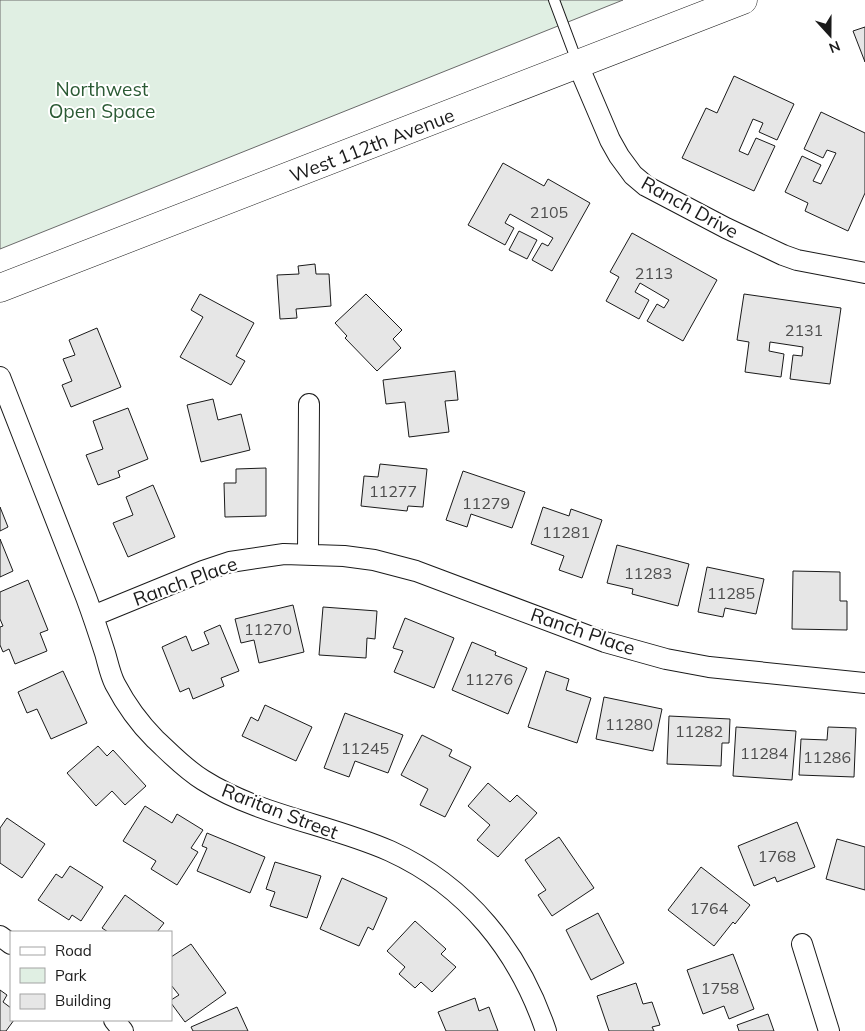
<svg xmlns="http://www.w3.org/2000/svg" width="865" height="1031" font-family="Mulish,sans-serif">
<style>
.green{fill:#e0efe3;stroke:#6a6a6a}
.building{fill:#e6e6e6;stroke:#1a1a1a}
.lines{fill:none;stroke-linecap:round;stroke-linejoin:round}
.service-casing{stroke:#1a1a1a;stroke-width:12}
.minor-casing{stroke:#1a1a1a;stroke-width:22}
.secondary-casing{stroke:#1a1a1a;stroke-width:29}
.service{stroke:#fff;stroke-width:10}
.minor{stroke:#fff;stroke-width:20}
.secondary{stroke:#fff;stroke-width:28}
.labels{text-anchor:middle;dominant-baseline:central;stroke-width:4;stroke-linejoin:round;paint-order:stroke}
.number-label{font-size:16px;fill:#4d4d4d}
.park-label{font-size:19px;fill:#2b5a34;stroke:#fff}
.street-label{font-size:19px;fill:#1a1a1a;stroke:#fff}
</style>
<rect width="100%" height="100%" fill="#fff"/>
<!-- green -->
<path class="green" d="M 0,0 L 623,0 L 0,249 Z"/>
<!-- building -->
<path class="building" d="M 865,27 L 865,62 L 853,31 Z
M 734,76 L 794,104 L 777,140 L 759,132 L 763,123 L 753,119 L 739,151 L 748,155 L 756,138 L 775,146 L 754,191 L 682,158 L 706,108 L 717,113 Z
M 821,112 L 865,133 L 865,193 L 848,231 L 805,211 L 808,203 L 785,192 L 802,156 L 821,165 L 813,181 L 821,184 L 836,153 L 827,150 L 823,158 L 804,149 Z
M 503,163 L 544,186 L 548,179 L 590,203 L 552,271 L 532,260 L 542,243 L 548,246 L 553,238 L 510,214 L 505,223 L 514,228 L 505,245 L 468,225 Z
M 519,231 L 537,240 L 527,259 L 509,250 Z
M 632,233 L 717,280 L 683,341 L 647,321 L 657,304 L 664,308 L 669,300 L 640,283 L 635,292 L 649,300 L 639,319 L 606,301 L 619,277 L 610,272 Z
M 315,264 L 316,274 L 329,274 L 331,306 L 296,309 L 297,318 L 280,319 L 277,275 L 299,274 L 298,266 Z
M 200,294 L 254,323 L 236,356 L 245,361 L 231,385 L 180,357 L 203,317 L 191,310 Z
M 366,294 L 402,330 L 393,339 L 401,348 L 377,371 L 345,338 L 347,336 L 335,323 Z
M 744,294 L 841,308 L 830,384 L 790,379 L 793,355 L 802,356 L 803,347 L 770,342 L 769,351 L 784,354 L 781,377 L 745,372 L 749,342 L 737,340 Z
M 97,328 L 121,387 L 71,407 L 62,385 L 72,381 L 63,359 L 75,355 L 69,340 Z
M 455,371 L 458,400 L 445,401 L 449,432 L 409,437 L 405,402 L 386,404 L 383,380 Z
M 213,399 L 218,420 L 241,414 L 250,450 L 201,462 L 187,405 Z
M 128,408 L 148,459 L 118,471 L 120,477 L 98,485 L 86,455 L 103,449 L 93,421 Z
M 380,464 L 427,469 L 423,507 L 408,506 L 407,511 L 361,506 L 364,476 L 378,477 Z
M 266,468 L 266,516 L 225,517 L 224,483 L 236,483 L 236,469 Z
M 463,471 L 525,492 L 512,528 L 471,514 L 467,527 L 446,520 Z
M 153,485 L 175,537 L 128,557 L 113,523 L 133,515 L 126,497 Z
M 0,507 L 8,527 L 0,531 Z
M 543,507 L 569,516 L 571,509 L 602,520 L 582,578 L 559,570 L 564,556 L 531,544 Z
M 0,539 L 13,571 L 0,577 Z
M 617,545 L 689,564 L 678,606 L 632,594 L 633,589 L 607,583 Z
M 707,567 L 764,579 L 756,614 L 725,608 L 723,617 L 698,612 Z
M 793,571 L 840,572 L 840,601 L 847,601 L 847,630 L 792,629 Z
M 28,580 L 48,630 L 40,633 L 47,651 L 15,664 L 9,649 L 3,652 L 0,645 L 0,627 L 3,626 L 0,619 L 0,592 Z
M 293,605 L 304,652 L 259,663 L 254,640 L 241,643 L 235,619 Z
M 323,607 L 377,611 L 375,639 L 367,638 L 366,658 L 319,655 Z
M 405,618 L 454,638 L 434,688 L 394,672 L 403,651 L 393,648 Z
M 220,625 L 239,671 L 221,678 L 224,686 L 193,699 L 189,688 L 180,692 L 162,647 L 186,636 L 192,651 L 209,644 L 204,632 Z
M 472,642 L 496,652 L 495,655 L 527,668 L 508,714 L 452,690 Z
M 63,671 L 87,723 L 51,739 L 37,709 L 27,713 L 18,692 Z
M 546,671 L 569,679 L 566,690 L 591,698 L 577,743 L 528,727 Z
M 604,697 L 662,709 L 653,751 L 596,739 Z
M 265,705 L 312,727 L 296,761 L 242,736 L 251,717 L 258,721 Z
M 345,713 L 403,735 L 388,773 L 355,761 L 349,777 L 324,768 Z
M 669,716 L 730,719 L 729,743 L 722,743 L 721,766 L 667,764 Z
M 736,727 L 796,731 L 792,780 L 733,776 Z
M 828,727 L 856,728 L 854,777 L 799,775 L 801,739 L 827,740 Z
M 422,735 L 452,750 L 449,756 L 471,767 L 445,817 L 420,805 L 428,789 L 401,775 Z
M 98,746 L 107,756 L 113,750 L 146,786 L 125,805 L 112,791 L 96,806 L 67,773 Z
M 488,783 L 510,802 L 517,795 L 537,813 L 498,857 L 477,840 L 490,825 L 468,806 Z
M 145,806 L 172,823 L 177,814 L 203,830 L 191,848 L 198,852 L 177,885 L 151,869 L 156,861 L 123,841 Z
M 7,818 L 45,844 L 22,878 L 0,863 L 0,828 Z
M 797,822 L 815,867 L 777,882 L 775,877 L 754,886 L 738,846 Z
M 207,833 L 265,857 L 250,893 L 197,871 L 207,848 L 202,846 Z
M 559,837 L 594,888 L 552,916 L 538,895 L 546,890 L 525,860 Z
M 837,839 L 865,847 L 865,890 L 826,879 Z
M 275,862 L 321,876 L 307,918 L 270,906 L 275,892 L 266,889 Z
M 70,866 L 103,887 L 81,921 L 72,915 L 69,920 L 38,900 L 56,874 L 62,878 Z
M 701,867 L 750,905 L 735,924 L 733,922 L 714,946 L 668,910 Z
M 342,878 L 387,898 L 373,930 L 368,927 L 359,946 L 320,929 Z
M 125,895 L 164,923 L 157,932 L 108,932 L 102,928 Z
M 598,913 L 624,963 L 591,980 L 566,930 Z
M 415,921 L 446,949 L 441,954 L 456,967 L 432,992 L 421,982 L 415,988 L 399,974 L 405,967 L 387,951 Z
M 191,944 L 226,993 L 185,1022 L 171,1003 L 171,1000 L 179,995 L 171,985 L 171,957 Z
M 733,954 L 754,1009 L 729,1019 L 724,1006 L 703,1014 L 687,970 Z
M 636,983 L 643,1004 L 652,1002 L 660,1025 L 652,1027 L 654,1031 L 609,1031 L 597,996 Z
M 0,990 L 7,995 L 3,1002 L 11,1008 L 11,1020 L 14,1020 L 6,1031 L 0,1031 Z
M 475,998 L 479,1011 L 489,1007 L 498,1031 L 446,1031 L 438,1012 Z
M 237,1007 L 248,1031 L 193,1031 L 191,1027 Z
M 768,1014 L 774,1031 L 739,1031 L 737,1025 Z"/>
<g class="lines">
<!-- service casing -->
<g class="service-casing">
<path id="service" d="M 554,0 L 578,64"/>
</g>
<!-- minor casing -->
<g class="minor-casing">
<path id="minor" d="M 578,65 L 610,140 L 619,156 L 633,175 L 646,186 L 726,228 L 783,255 L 797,260 L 865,273
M 0,377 C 29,450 57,524 86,597 C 93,616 99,634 105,653 C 108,663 110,674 115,684 C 125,703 139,723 155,739 C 170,753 185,769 203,780 C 260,816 329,824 390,851 C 467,886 519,951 546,1031
M 308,553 L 309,404
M 93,616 L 203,571 L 230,562 L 284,554 L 344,556 L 374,560 L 416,571 L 605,642 L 666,659 L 709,667 L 865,683
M 0,936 L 11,944
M 802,944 L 829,1031
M 114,1020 L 123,1031"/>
</g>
<!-- secondary casing -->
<g class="secondary-casing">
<path id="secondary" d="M 0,288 L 743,0"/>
</g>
<!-- service -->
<use href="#service" class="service"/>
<!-- minor -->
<use href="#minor" class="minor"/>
<!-- secondary -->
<use href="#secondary" class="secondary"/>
</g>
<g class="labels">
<!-- number labels -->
<g class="number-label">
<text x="549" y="212">2105</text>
<text x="654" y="273">2113</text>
<text x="804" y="330">2131</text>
<text x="393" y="491">11277</text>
<text x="486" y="503">11279</text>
<text x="566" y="532">11281</text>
<text x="648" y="573">11283</text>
<text x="731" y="593">11285</text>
<text x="268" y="629">11270</text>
<text x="489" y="679">11276</text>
<text x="629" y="724">11280</text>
<text x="699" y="731">11282</text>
<text x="365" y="748">11245</text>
<text x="764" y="753">11284</text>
<text x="827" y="757">11286</text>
<text x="777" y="856">1768</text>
<text x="709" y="908">1764</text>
<text x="720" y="988">1758</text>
</g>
<!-- park labels -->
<g class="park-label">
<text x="102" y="89">Northwest<tspan x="102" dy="22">Open Space</tspan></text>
</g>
<!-- street labels -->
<g class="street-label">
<text transform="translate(372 145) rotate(-21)">West 112th Avenue</text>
<text transform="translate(690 207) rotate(29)">Ranch Drive</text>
<text transform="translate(185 581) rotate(-20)">Ranch Place</text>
<text transform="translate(583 631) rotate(19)">Ranch Place</text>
<text transform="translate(280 811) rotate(21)">Raritan Street</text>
</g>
</g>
<!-- legend -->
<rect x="10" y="931" width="162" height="90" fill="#ffffff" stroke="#a3a3a3"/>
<rect x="20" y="947" width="25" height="8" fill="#ffffff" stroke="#a3a3a3"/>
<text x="55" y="956" font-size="15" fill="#1a1a1a">Road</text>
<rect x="20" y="968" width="25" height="15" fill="#e0efe3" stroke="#a3a3a3"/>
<text x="55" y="981" font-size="15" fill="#1a1a1a">Park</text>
<rect x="20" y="994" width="25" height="15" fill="#e6e6e6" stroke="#a3a3a3"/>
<text x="55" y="1006" font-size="15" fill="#1a1a1a">Building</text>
<!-- north arrow -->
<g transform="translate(830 35) rotate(159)" stroke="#ffffff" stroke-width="4" paint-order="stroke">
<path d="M0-4L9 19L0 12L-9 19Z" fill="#1a1a1a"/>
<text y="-8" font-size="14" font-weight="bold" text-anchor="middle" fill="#1a1a1a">N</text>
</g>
</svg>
